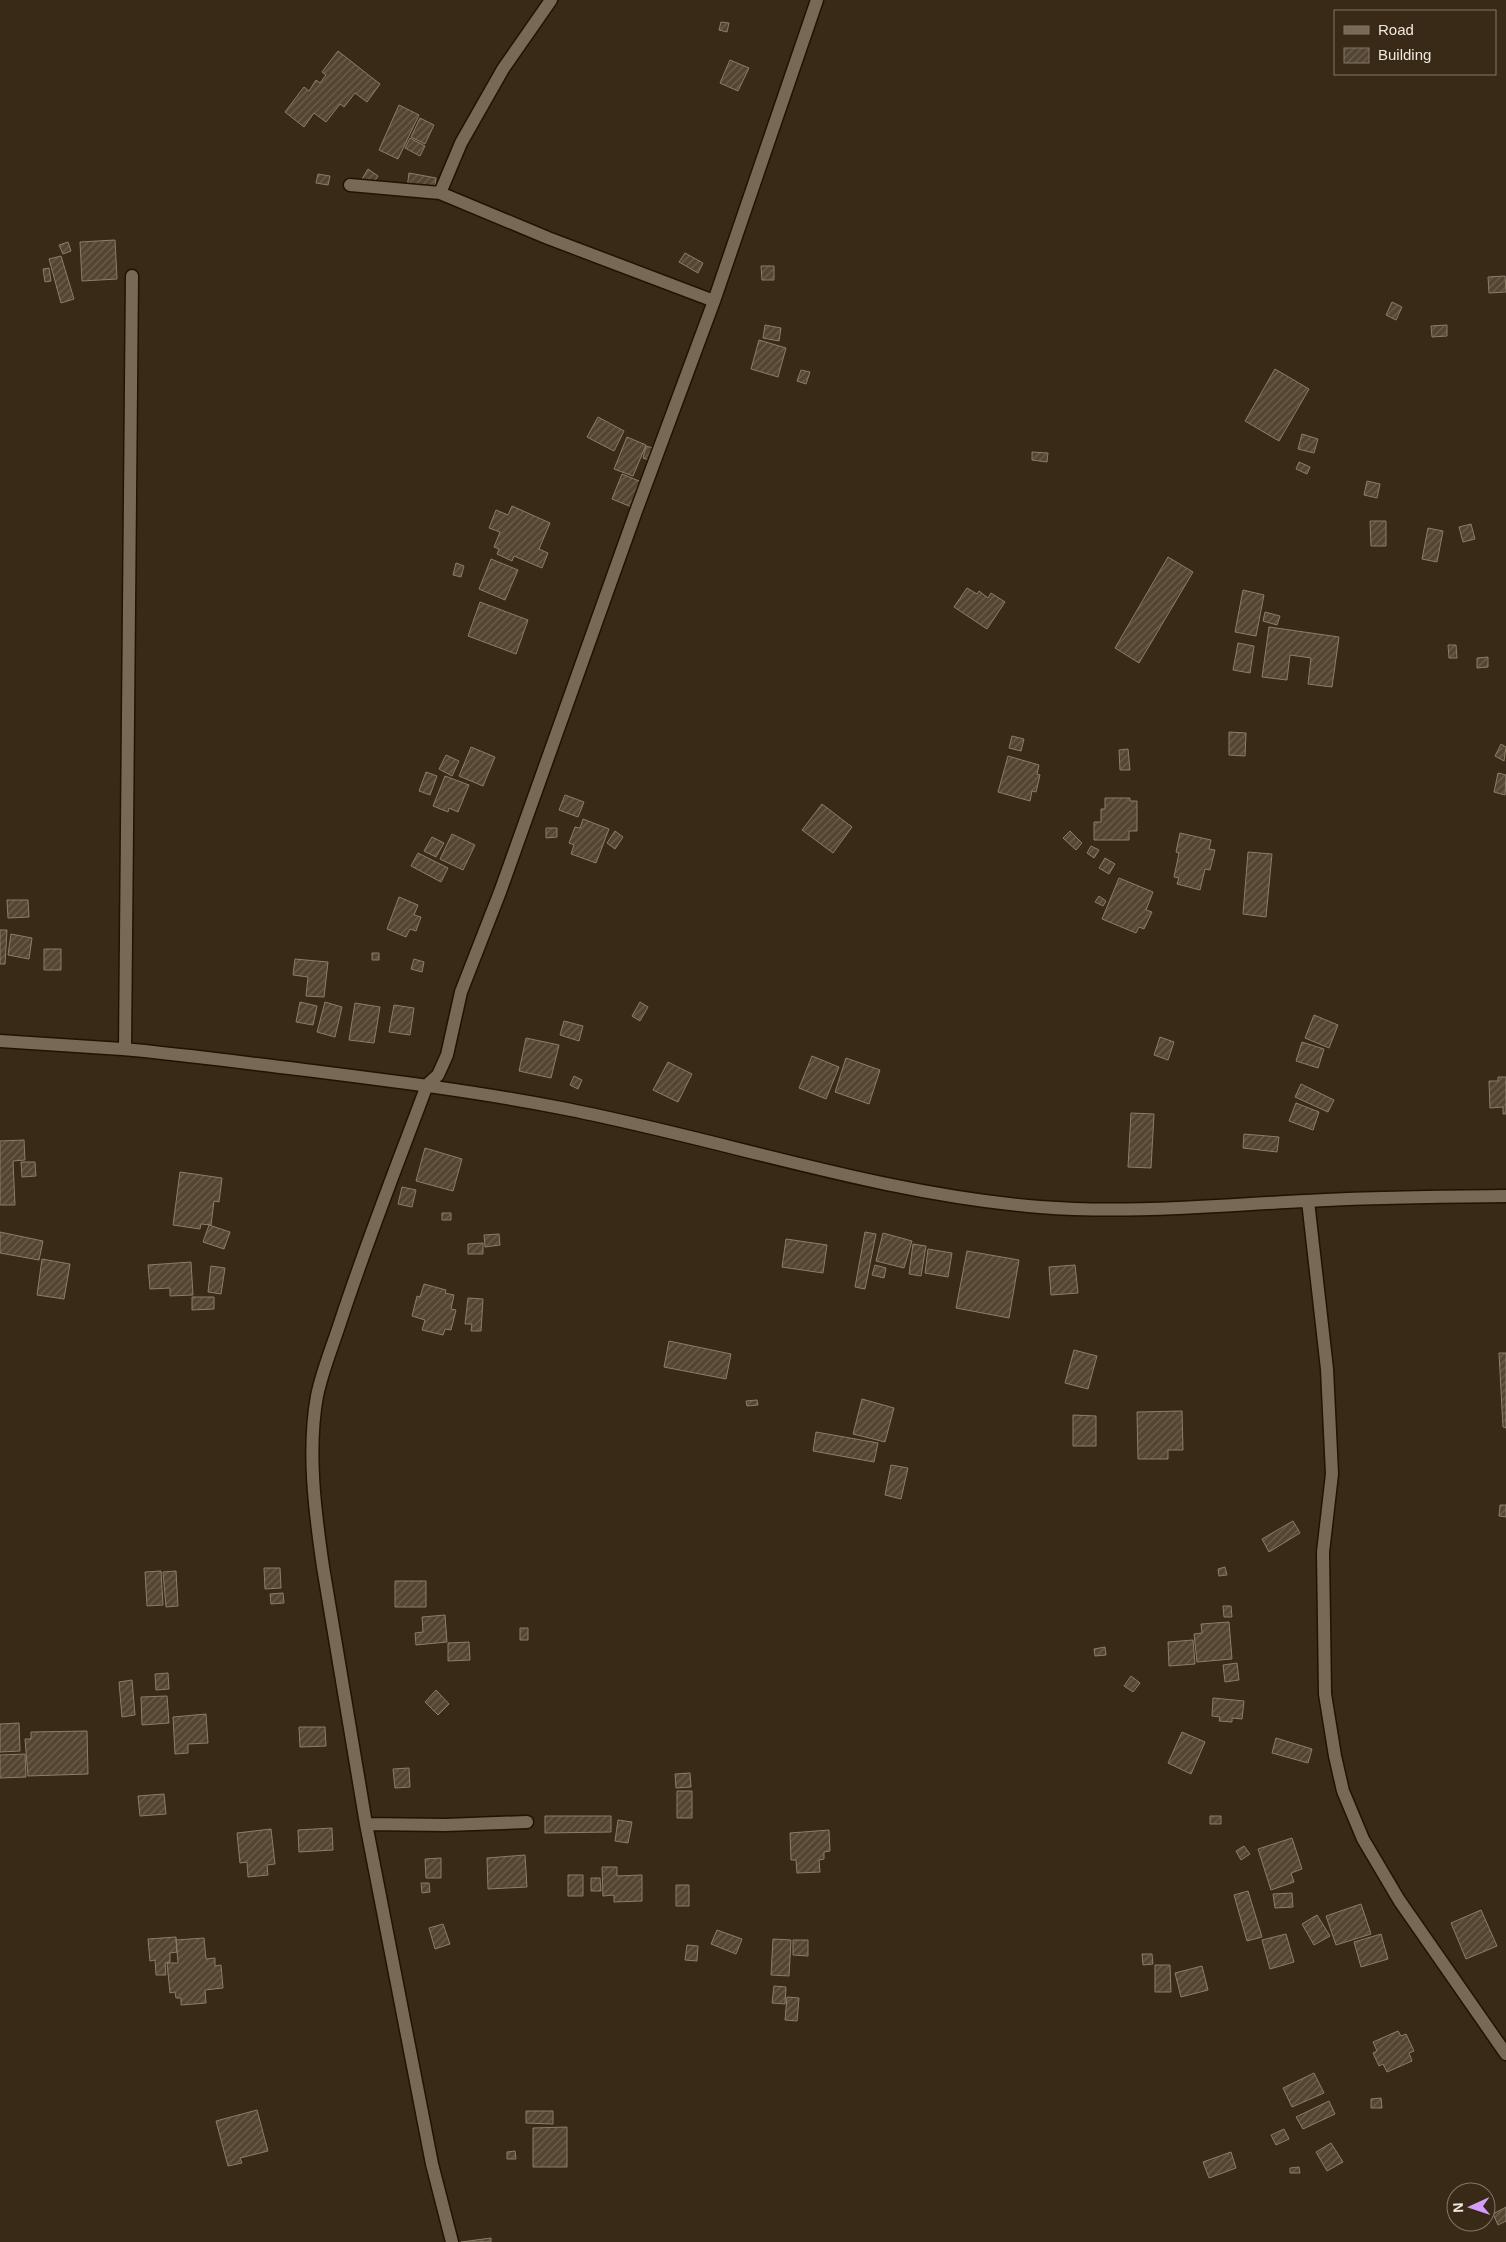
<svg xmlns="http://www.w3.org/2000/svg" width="1506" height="2242" font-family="Arial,sans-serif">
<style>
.building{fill:url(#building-hatch);stroke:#8c7d67}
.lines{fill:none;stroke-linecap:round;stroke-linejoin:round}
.minor-casing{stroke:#1f1302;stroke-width:15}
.minor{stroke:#786954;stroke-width:12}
</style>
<defs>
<pattern id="building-hatch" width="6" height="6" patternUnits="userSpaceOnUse" patternTransform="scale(1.25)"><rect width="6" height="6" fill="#534531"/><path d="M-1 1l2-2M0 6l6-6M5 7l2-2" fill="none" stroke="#6c604e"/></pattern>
</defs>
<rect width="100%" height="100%" fill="#382a17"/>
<!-- building -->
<path class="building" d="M 721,22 L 729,23 L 727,32 L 719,30 Z
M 338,51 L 380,84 L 367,102 L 355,93 L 344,107 L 340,104 L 326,122 L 314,113 L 304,127 L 285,112 L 304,87 L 309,91 L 316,80 L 320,83 L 326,75 L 322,72 Z
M 730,60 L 749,68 L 738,91 L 720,83 Z
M 399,105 L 419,115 L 398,159 L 379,150 Z
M 420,118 L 434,125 L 425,144 L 411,137 Z
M 410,138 L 425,146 L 420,156 L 405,148 Z
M 368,169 L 378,176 L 372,185 L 362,179 Z
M 409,173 L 436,178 L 434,192 L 407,188 Z
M 318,174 L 330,176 L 328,185 L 316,183 Z
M 115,240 L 117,279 L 82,281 L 80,242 Z
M 68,242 L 71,251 L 63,254 L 59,245 Z
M 685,253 L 703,263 L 698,273 L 679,262 Z
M 61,256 L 74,299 L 61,303 L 49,259 Z
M 761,266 L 774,266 L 774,280 L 762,280 Z
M 49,268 L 51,281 L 45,282 L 43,269 Z
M 1505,276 L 1506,292 L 1489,293 L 1488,277 Z
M 1392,302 L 1402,307 L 1396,320 L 1386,315 Z
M 765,325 L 781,328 L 779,341 L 763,338 Z
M 1447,325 L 1447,336 L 1432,337 L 1431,326 Z
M 759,340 L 786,348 L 778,377 L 751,369 Z
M 1275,369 L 1309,389 L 1279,441 L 1245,421 Z
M 801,370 L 810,372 L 806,384 L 797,381 Z
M 598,417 L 624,431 L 614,451 L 587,437 Z
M 1302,434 L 1318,439 L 1314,453 L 1298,449 Z
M 627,437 L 646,445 L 633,476 L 614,469 Z
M 646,446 L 653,448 L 649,460 L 643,458 Z
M 1032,452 L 1048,453 L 1047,462 L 1032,460 Z
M 1299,462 L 1310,467 L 1307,474 L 1296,469 Z
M 622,474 L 644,483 L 634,508 L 612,499 Z
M 1367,481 L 1380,484 L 1377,498 L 1364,495 Z
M 512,506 L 550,523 L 539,549 L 548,553 L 542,568 L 514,556 L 512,561 L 497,554 L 499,549 L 494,547 L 500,532 L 489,528 L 496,510 L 508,515 Z
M 1370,521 L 1386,521 L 1386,546 L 1371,546 Z
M 1471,524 L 1475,539 L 1463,542 L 1459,527 Z
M 1428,528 L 1443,531 L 1437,562 L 1422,559 Z
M 1168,557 L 1193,572 L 1139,663 L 1115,648 Z
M 491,559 L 518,570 L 505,600 L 479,589 Z
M 456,563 L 464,566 L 461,577 L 453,575 Z
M 967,588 L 977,594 L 979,591 L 988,598 L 991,593 L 1005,602 L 987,629 L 954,607 Z
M 1243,590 L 1264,595 L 1256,636 L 1235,632 Z
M 480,602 L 528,620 L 516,654 L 468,636 Z
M 1265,612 L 1280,616 L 1277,625 L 1263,621 Z
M 1269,627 L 1339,637 L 1332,687 L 1308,684 L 1311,658 L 1290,655 L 1287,680 L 1262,677 Z
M 1238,643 L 1254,646 L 1250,673 L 1233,670 Z
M 1448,645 L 1456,645 L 1457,658 L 1449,658 Z
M 1488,657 L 1488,667 L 1477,668 L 1477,658 Z
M 1229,732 L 1246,733 L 1245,756 L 1229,755 Z
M 1012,736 L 1024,739 L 1021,751 L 1009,748 Z
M 1501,744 L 1506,747 L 1504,761 L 1495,756 Z
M 471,747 L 495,757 L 483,786 L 459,776 Z
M 1128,749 L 1130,770 L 1120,770 L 1119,750 Z
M 446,755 L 459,761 L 452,776 L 439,769 Z
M 1008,756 L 1039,765 L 1037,774 L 1040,775 L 1036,792 L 1032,791 L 1030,801 L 998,792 Z
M 426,772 L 437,776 L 430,795 L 419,791 Z
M 1498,773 L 1506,775 L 1505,795 L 1494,792 Z
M 445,776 L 469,785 L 458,812 L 449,808 L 448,812 L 433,806 Z
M 565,795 L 584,802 L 578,817 L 559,810 Z
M 1105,798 L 1130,798 L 1130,801 L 1137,801 L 1137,831 L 1129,831 L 1129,840 L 1094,840 L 1094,822 L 1101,822 L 1101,809 L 1105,809 Z
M 822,804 L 852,827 L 833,853 L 802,830 Z
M 583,819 L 609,829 L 596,863 L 571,854 L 574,845 L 569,843 L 575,827 L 580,828 Z
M 546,828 L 557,828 L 557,837 L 546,838 Z
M 615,831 L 623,837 L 615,849 L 607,843 Z
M 1070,831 L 1082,843 L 1076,850 L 1063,838 Z
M 1180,833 L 1211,840 L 1209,849 L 1215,850 L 1210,870 L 1205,869 L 1200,890 L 1177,884 L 1179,878 L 1174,877 L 1179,853 L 1176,852 Z
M 452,834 L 475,845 L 463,870 L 440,859 Z
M 432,837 L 444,843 L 436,857 L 424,851 Z
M 1091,846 L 1099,850 L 1094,858 L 1087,853 Z
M 1248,852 L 1272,854 L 1266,917 L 1243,914 Z
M 418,853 L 448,868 L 441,882 L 411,866 Z
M 1105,858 L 1115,864 L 1109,874 L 1099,868 Z
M 1119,878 L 1153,892 L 1146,910 L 1152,912 L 1144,929 L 1139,927 L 1136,933 L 1102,919 Z
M 1099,896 L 1106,901 L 1103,906 L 1095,902 Z
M 399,897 L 418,905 L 414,915 L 421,917 L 416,931 L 410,929 L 406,937 L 387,929 Z
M 7,900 L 28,900 L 29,917 L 8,918 Z
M 0,930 L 7,930 L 5,964 L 0,964 Z
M 11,934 L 32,938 L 29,959 L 8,955 Z
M 44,949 L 61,949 L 61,970 L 44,970 Z
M 372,953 L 379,953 L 379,960 L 372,960 Z
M 295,959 L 328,962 L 324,997 L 306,996 L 308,977 L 293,975 Z
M 414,959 L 424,962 L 422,972 L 411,969 Z
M 300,1002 L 317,1006 L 313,1025 L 296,1022 Z
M 325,1002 L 342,1007 L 335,1037 L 317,1032 Z
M 640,1002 L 648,1007 L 640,1021 L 632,1016 Z
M 355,1003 L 380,1007 L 374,1043 L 349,1040 Z
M 394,1005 L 414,1008 L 410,1035 L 389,1032 Z
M 1314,1015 L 1338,1025 L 1329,1048 L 1305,1038 Z
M 564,1021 L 583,1026 L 579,1041 L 560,1035 Z
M 1160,1037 L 1174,1042 L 1168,1060 L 1154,1055 Z
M 526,1038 L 559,1045 L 551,1078 L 519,1071 Z
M 1302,1042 L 1324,1049 L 1318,1068 L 1296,1061 Z
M 812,1056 L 839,1067 L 826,1099 L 799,1088 Z
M 846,1058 L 880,1070 L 869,1104 L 835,1092 Z
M 668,1062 L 692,1074 L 678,1102 L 653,1090 Z
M 574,1076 L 582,1080 L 578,1089 L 570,1085 Z
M 1498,1077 L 1506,1077 L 1506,1114 L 1503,1114 L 1503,1107 L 1490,1108 L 1489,1081 L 1498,1081 Z
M 1301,1084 L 1334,1100 L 1328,1112 L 1295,1097 Z
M 1296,1103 L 1319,1112 L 1313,1130 L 1289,1121 Z
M 1131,1113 L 1154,1114 L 1151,1168 L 1128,1167 Z
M 1244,1134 L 1279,1137 L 1277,1152 L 1243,1148 Z
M 24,1140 L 25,1160 L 13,1161 L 15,1205 L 0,1205 L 0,1141 Z
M 425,1148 L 462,1159 L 453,1191 L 416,1181 Z
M 21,1162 L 35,1162 L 36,1176 L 22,1177 Z
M 180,1172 L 222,1178 L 219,1202 L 214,1201 L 211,1225 L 201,1224 L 200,1229 L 173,1225 Z
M 402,1187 L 416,1190 L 412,1207 L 398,1204 Z
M 442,1213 L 451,1213 L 451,1220 L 442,1220 Z
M 209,1225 L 230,1232 L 224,1249 L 203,1242 Z
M 0,1232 L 43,1241 L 39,1260 L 0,1253 Z
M 865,1232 L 876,1234 L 865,1289 L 855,1287 Z
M 883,1233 L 912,1241 L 904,1268 L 876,1261 Z
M 499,1234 L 500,1245 L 485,1247 L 484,1235 Z
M 786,1239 L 827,1245 L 823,1273 L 782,1267 Z
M 483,1243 L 483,1254 L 468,1254 L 468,1244 Z
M 913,1244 L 926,1246 L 921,1276 L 909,1274 Z
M 928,1249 L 952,1253 L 948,1277 L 925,1273 Z
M 967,1251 L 1019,1260 L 1009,1318 L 956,1308 Z
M 42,1259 L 70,1264 L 64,1299 L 37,1295 Z
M 191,1262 L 193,1295 L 170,1296 L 170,1288 L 150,1289 L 148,1265 Z
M 875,1265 L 886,1268 L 884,1278 L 872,1275 Z
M 1075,1265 L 1078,1293 L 1051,1295 L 1049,1267 Z
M 211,1266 L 225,1268 L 221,1294 L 208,1292 Z
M 424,1284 L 446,1290 L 445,1293 L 454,1295 L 451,1309 L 456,1310 L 451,1330 L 445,1329 L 443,1335 L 422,1330 L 425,1320 L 412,1316 L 417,1296 L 420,1297 Z
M 192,1297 L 214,1297 L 214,1309 L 192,1310 Z
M 468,1298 L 483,1299 L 481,1331 L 471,1331 L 472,1324 L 465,1324 Z
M 669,1341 L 731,1354 L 726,1379 L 664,1367 Z
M 1074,1350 L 1097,1356 L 1088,1389 L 1065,1383 Z
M 1499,1353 L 1506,1353 L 1506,1428 L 1503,1427 Z
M 862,1399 L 894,1408 L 885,1442 L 853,1434 Z
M 757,1400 L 758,1405 L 747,1406 L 746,1401 Z
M 1182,1411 L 1183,1450 L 1168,1450 L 1168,1459 L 1138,1459 L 1137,1412 Z
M 1073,1415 L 1096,1416 L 1096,1446 L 1073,1446 Z
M 816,1432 L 878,1443 L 874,1462 L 813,1451 Z
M 891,1465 L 908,1468 L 901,1499 L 885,1495 Z
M 1500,1505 L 1506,1505 L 1506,1517 L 1499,1516 Z
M 1293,1521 L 1300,1533 L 1269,1552 L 1262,1539 Z
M 1225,1567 L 1227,1575 L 1219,1576 L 1218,1569 Z
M 264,1568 L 280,1568 L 281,1588 L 265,1589 Z
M 161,1571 L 163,1605 L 147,1606 L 145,1572 Z
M 176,1571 L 178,1606 L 166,1607 L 163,1572 Z
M 395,1581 L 426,1581 L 426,1607 L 395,1607 Z
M 283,1593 L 284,1603 L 271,1604 L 270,1594 Z
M 1223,1606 L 1231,1606 L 1232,1617 L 1224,1617 Z
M 445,1615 L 447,1642 L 416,1645 L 415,1633 L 423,1632 L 422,1617 Z
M 1229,1622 L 1232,1659 L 1197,1662 L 1194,1634 L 1202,1633 L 1201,1624 Z
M 520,1628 L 528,1628 L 528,1640 L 520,1640 Z
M 1193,1640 L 1195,1664 L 1169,1666 L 1168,1642 Z
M 469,1642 L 470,1660 L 448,1661 L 448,1643 Z
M 1105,1647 L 1106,1655 L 1095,1656 L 1094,1649 Z
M 1237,1663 L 1239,1680 L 1225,1682 L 1223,1665 Z
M 168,1673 L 169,1689 L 156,1690 L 155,1674 Z
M 1131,1676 L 1140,1683 L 1133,1692 L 1124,1686 Z
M 132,1680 L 135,1715 L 122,1717 L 119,1682 Z
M 436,1690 L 449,1704 L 438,1715 L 425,1702 Z
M 167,1696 L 169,1723 L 142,1725 L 141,1697 Z
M 1213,1698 L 1244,1701 L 1242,1719 L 1232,1718 L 1232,1722 L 1219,1721 L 1220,1717 L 1212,1716 Z
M 206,1714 L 208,1743 L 188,1744 L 188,1753 L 175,1754 L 173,1717 Z
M 19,1723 L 20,1751 L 0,1752 L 0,1724 Z
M 299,1727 L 325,1727 L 326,1746 L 300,1747 Z
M 87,1731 L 88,1774 L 28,1776 L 25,1739 L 31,1739 L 31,1732 Z
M 1182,1732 L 1205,1742 L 1191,1774 L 1168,1763 Z
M 1276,1738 L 1312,1749 L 1308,1763 L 1272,1753 Z
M 25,1754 L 26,1777 L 0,1778 L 0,1755 Z
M 409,1768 L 410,1787 L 395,1788 L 393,1769 Z
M 690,1773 L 691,1787 L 676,1788 L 675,1774 Z
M 677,1791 L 692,1791 L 692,1818 L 677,1818 Z
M 164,1794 L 166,1814 L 140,1816 L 138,1796 Z
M 545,1816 L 611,1816 L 611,1832 L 545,1833 Z
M 1210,1816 L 1221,1816 L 1221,1824 L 1210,1824 Z
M 618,1820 L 632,1822 L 628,1843 L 615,1841 Z
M 332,1828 L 333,1850 L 299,1852 L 298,1830 Z
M 271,1829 L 275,1864 L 267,1865 L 268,1875 L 248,1877 L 247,1862 L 240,1863 L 237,1833 Z
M 829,1830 L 830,1851 L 824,1852 L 824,1859 L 819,1860 L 820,1872 L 797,1873 L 796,1860 L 791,1860 L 790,1833 Z
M 1292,1838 L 1302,1869 L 1291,1873 L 1294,1882 L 1271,1890 L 1258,1849 Z
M 1244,1846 L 1250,1854 L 1241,1860 L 1236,1851 Z
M 525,1855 L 527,1887 L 488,1889 L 487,1858 Z
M 441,1858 L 441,1878 L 426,1878 L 425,1859 Z
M 602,1867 L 617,1867 L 617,1876 L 642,1875 L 642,1901 L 614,1902 L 614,1895 L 603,1896 Z
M 568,1875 L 583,1875 L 583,1896 L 568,1896 Z
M 591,1878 L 600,1878 L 601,1891 L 591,1891 Z
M 421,1883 L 429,1883 L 430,1892 L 422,1893 Z
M 676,1885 L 689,1885 L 689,1906 L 676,1906 Z
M 1248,1891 L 1262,1937 L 1247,1941 L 1234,1895 Z
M 1292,1893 L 1293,1907 L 1275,1908 L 1273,1894 Z
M 1361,1904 L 1371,1934 L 1336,1945 L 1326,1916 Z
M 1481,1910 L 1497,1946 L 1466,1959 L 1451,1923 Z
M 1317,1915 L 1330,1936 L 1314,1945 L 1302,1924 Z
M 443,1924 L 450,1944 L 435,1949 L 429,1928 Z
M 717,1930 L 742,1939 L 736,1954 L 711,1944 Z
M 1286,1934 L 1294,1962 L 1270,1969 L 1262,1940 Z
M 1381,1934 L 1388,1959 L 1361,1967 L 1354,1942 Z
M 176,1937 L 177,1952 L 170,1953 L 170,1962 L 165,1963 L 166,1975 L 156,1975 L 155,1960 L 150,1961 L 148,1939 Z
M 204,1938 L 206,1959 L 215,1958 L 215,1966 L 221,1965 L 223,1988 L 205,1990 L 206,2003 L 181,2005 L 181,1998 L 176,1998 L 175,1992 L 170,1993 L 167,1963 L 178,1963 L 176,1940 Z
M 773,1939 L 791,1940 L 789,1976 L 771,1975 Z
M 793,1940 L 808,1940 L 808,1956 L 793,1955 Z
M 687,1945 L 698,1946 L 697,1961 L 685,1960 Z
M 1142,1954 L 1152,1954 L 1153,1964 L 1143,1965 Z
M 1155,1965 L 1170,1965 L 1171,1992 L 1155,1992 Z
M 1202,1966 L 1208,1990 L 1181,1997 L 1175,1973 Z
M 774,1986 L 786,1987 L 785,2004 L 772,2003 Z
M 787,1997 L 799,1998 L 797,2021 L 785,2020 Z
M 1398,2031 L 1401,2036 L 1406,2034 L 1414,2051 L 1409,2053 L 1412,2061 L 1387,2072 L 1383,2064 L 1379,2066 L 1373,2053 L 1377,2051 L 1373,2042 Z
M 1314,2073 L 1324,2093 L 1292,2107 L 1283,2088 Z
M 1381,2098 L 1382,2108 L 1371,2108 L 1371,2099 Z
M 1329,2101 L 1335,2114 L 1303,2129 L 1296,2117 Z
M 257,2110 L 268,2151 L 240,2158 L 242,2163 L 228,2166 L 216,2121 Z
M 526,2111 L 553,2111 L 553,2124 L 526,2123 Z
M 567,2127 L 567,2167 L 533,2167 L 533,2128 Z
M 1284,2129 L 1289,2139 L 1276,2145 L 1271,2135 Z
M 1331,2143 L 1343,2162 L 1327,2171 L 1316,2152 Z
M 515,2151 L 516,2159 L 507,2159 L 507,2152 Z
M 1231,2152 L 1236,2168 L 1209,2178 L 1203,2162 Z
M 1299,2167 L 1300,2173 L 1290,2173 L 1290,2168 Z
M 1506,2207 L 1506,2221 L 1498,2225 L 1493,2214 Z
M 491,2238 L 491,2242 L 461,2242 Z"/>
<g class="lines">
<!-- minor casing -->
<g class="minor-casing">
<path id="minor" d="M 350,185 L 440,193 L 548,238 L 714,301
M 440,193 L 461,143 L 503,69 L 551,0
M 0,1041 C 41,1044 81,1046 122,1049 C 180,1054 239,1062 297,1069 C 385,1080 474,1091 561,1108 C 722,1139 877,1194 1040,1207 C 1129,1214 1218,1205 1307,1201 C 1373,1197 1440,1197 1506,1196
M 125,1049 L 132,276
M 1308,1201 L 1327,1369 L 1332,1474 L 1323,1552 L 1325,1694 L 1335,1756 L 1343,1791 L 1363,1839 L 1399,1900 L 1506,2054
M 366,1824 L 445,1825 L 527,1822
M 452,2242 L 432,2164 L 366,1824 L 323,1567 C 315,1512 307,1451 317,1396 C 322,1371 333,1345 341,1320 C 367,1241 398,1163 427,1085 L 438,1075 L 447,1055 L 461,992 L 500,892 L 635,514 L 714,301 L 817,0"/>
</g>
<!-- minor -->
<use href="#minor" class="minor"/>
</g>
<!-- legend -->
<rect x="1334" y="10" width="162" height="65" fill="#382a17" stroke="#827666"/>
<rect x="1344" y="26" width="25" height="8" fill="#786954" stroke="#827666"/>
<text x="1378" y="35" font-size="15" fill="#f1e8dc">Road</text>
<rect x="1344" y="48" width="25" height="15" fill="url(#building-hatch)" stroke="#827666"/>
<text x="1378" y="60" font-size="15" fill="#f1e8dc">Building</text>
<!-- north arrow -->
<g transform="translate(1471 2207) rotate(267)"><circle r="24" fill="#382a17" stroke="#827666"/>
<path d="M0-4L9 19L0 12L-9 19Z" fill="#d59cfb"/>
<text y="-8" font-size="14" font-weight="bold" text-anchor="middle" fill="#f1e8dc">N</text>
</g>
</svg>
